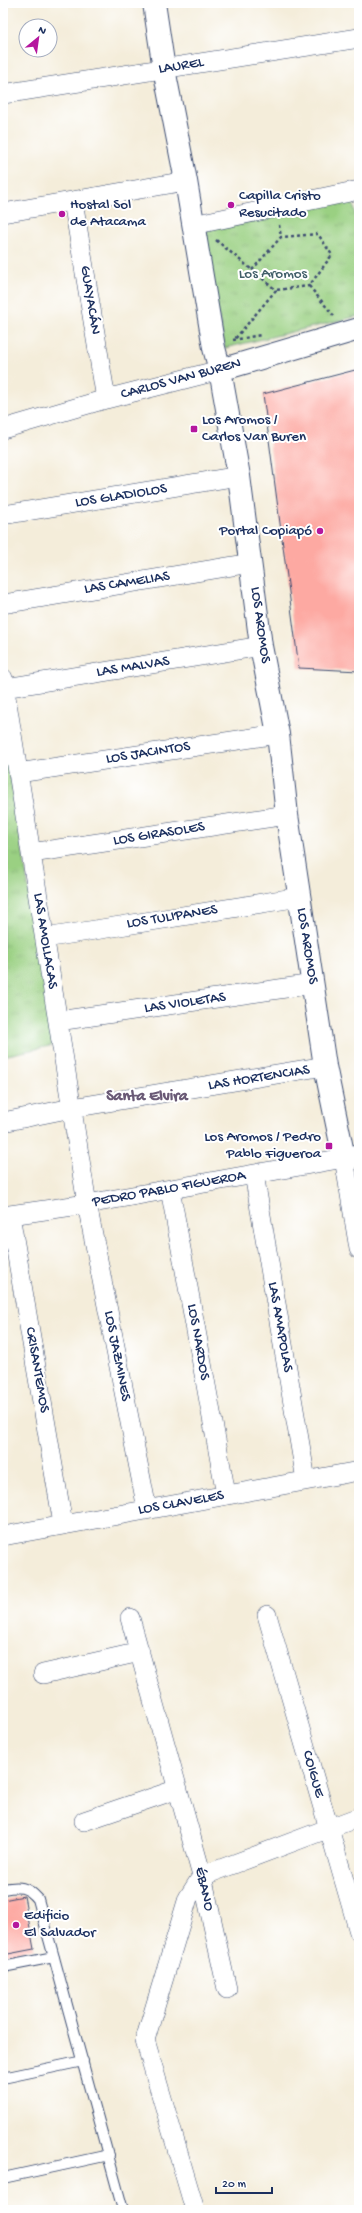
<svg xmlns="http://www.w3.org/2000/svg" width="362" height="2213" font-family="'Gochi Hand',sans-serif">
<style>
.park{fill:url(#park-tufts);stroke:#5a8070}
.building{fill:#fda9a2}
.lines{fill:none;stroke-linecap:round;stroke-linejoin:round}
.service-casing{stroke:#3c4c71;stroke-width:12}
.minor-casing{stroke:#3c4c71;stroke-width:20}
.tertiary-casing{stroke:#3c4c71;stroke-width:24}
.path{stroke:#3c4c71;stroke-width:2.5;stroke-dasharray:3 3;stroke-linecap:butt}
.service{stroke:#fff;stroke-width:10}
.minor{stroke:#fff;stroke-width:19}
.tertiary{stroke:#fff;stroke-width:22}
.poi-dot{fill:#b5179e;stroke:#fff;stroke-width:1.5}
.labels{text-anchor:middle;dominant-baseline:central;stroke-width:4;stroke-linejoin:round;paint-order:stroke}
.street-label{font-size:15px;fill:#1b2f5e;stroke:#fff}
.poi-label{font-size:15px;fill:#1b2f5e;stroke:#fff;text-anchor:start}
.park-label{font-size:15px;fill:#415f69;stroke:#fff}
.neighbourhood-label{font-size:16px;font-weight:bold;fill:#6a5a76;stroke:#fff}
</style>
<defs>
<pattern id="park-tufts" width="24" height="20" patternUnits="userSpaceOnUse"><rect width="24" height="20" fill="#9ad082"/><path d="M3 7l-1-3M5 7V3M7 7l1-3M15 17l-1-3M17 17v-4M19 17l1-3" fill="none" stroke="#84b373"/></pattern>
</defs>
<rect width="100%" height="100%" fill="#fff"/>
<filter id="ink" filterUnits="userSpaceOnUse"><feTurbulence type="fractalNoise" baseFrequency=".025" numOctaves="2"/><feDisplacementMap in="SourceGraphic" scale="8" xChannelSelector="R" yChannelSelector="G"/><feConvolveMatrix kernelMatrix="1 2 1 2 8 2 1 2 1" color-interpolation-filters="sRGB"/></filter>
<filter id="wash" filterUnits="userSpaceOnUse"><feTurbulence type="fractalNoise" baseFrequency=".012" numOctaves="4" result="noise"/><feDisplacementMap in="SourceGraphic" scale="16" xChannelSelector="R" yChannelSelector="G"/><feGaussianBlur stdDeviation="0.9" result="paint"/><feColorMatrix in="noise" values="0 0 0 0 0 0 0 0 0 0 0 0 0 0 0 0 0 1.4 0 .05"/><feComposite in="paint" operator="in"/></filter>
<g filter="url(#wash)">
<rect width="100%" height="100%" fill="#f4edda"/>
<!-- park -->
<path class="park" d="M 352,197 L 359,233 L 359,316 L 225,348 L 200,226 Z
M 3,730 L 54,1045 L 3,1056 Z"/>
<g id="blocks">
<!-- building -->
<path class="building" d="M 359,369 L 359,671 L 299,668 L 263,394 Z
M 24,1896 L 34,1949 L 3,1955 L 3,1900 Z"/>
</g>
</g>
<g filter="url(#ink)">
<use href="#blocks" fill-opacity="0" stroke="#3c4c71" stroke-width="1"/>
<g class="lines">
<!-- service casing -->
<g class="service-casing">
<path id="service" d="M 3,1889 C 19,1886 27,1886 38,1899 L 123,2210
M 3,1967 L 54,1957
M 3,2078 L 83,2061
M 3,2178 L 109,2155"/>
</g>
<!-- minor casing -->
<g class="minor-casing">
<path id="minor" d="M 3,94 L 359,38
M 73,201 L 106,399
M 3,213 L 186,181
M 193,225 L 359,190
M 3,429 L 106,399 L 220,370
M 3,515 L 239,476
M 3,604 L 251,563
M 3,678 L 87,1204 L 147,1509
M 5,688 L 261,646
M 18,773 L 278,734
M 31,853 L 287,815
M 45,938 L 300,897
M 58,1021 L 313,984
M 3,1122 L 72,1108 L 325,1066
M 254,1174 L 306,1480
M 170,1189 L 226,1494
M 10,1215 L 63,1524
M 3,1216 L 87,1204 L 344,1158 L 359,1249
M 3,1536 L 359,1471
M 267,1615 L 359,1932
M 130,1618 L 202,1876 L 227,1989
M 43,1674 L 140,1652
M 84,1821 L 178,1789
M 195,2210 L 145,2040 L 188,1898 L 202,1876 L 359,1817"/>
</g>
<!-- tertiary casing -->
<g class="tertiary-casing">
<path id="tertiary" d="M 154,3 L 164,69 L 186,181 L 214,348 L 220,370 L 239,476 L 261,646 L 278,734 L 287,815 L 325,1066 L 344,1158 L 359,1156
M 220,370 L 359,329"/>
</g>
<!-- path -->
<path class="path" d="M 279,225 L 281,237
M 216,240 L 276,290 L 234,340
M 252,270 L 281,237 L 318,234 L 332,255 L 309,286 L 276,290
M 309,286 L 334,316
M 233,340 L 261,335"/>
<!-- service -->
<use href="#service" class="service"/>
<!-- minor -->
<use href="#minor" class="minor"/>
<!-- tertiary -->
<use href="#tertiary" class="tertiary"/>
</g>
</g>
<!-- markers -->
<g class="poi-dot">
<circle cx="231" cy="205" r="4"/>
<circle cx="62" cy="214" r="4"/>
<rect x="190" y="425" width="8" height="8" rx="2"/>
<circle cx="320" cy="531" r="4"/>
<rect x="325" y="1142" width="8" height="8" rx="2"/>
<circle cx="16" cy="1925" r="4"/>
</g>
<g class="labels">
<!-- street labels -->
<g class="street-label">
<text transform="translate(181 66) rotate(-9)">LAUREL</text>
<text transform="translate(90 300) rotate(81)">GUAYACÁN</text>
<text transform="translate(181 379) rotate(-15)">CARLOS VAN BUREN</text>
<text transform="translate(121 496) rotate(-9)">LOS GLADIOLOS</text>
<text transform="translate(127 583) rotate(-9)">LAS CAMELIAS</text>
<text transform="translate(260 625) rotate(82)">LOS AROMOS</text>
<text transform="translate(133 667) rotate(-9)">LAS MALVAS</text>
<text transform="translate(148 753) rotate(-9)">LOS JACINTOS</text>
<text transform="translate(159 834) rotate(-9)">LOS GIRASOLES</text>
<text transform="translate(172 917) rotate(-9)">LOS TULIPANES</text>
<text transform="translate(45 941) rotate(81)">LAS AMOLLACAS</text>
<text transform="translate(307 946) rotate(81)">LOS AROMOS</text>
<text transform="translate(185 1003) rotate(-8)">LAS VIOLETAS</text>
<text transform="translate(259 1078) rotate(-9)">LAS HORTENCIAS</text>
<text transform="translate(169 1189) rotate(-10)">PEDRO PABLO FIGUEROA</text>
<text transform="translate(280 1327) rotate(80)">LAS AMAPOLAS</text>
<text transform="translate(198 1342) rotate(80)">LOS NARDOS</text>
<text transform="translate(117 1356) rotate(79)">LOS JAZMINES</text>
<text transform="translate(37 1370) rotate(80)">CRISANTEMOS</text>
<text transform="translate(181 1503) rotate(-10)">LOS CLAVELES</text>
<text transform="translate(313 1774) rotate(74)">COIGUE</text>
<text transform="translate(204 1889) rotate(77)">ÉBANO</text>
</g>
<!-- poi labels -->
<g class="poi-label">
<text x="239" y="196">Capilla Cristo<tspan x="239" dy="17">Resucitado</tspan></text>
<text x="70" y="205">Hostal Sol<tspan x="70" dy="17">de Atacama</tspan></text>
<text x="202" y="420">Los Aromos /<tspan x="202" dy="17">Carlos Van Buren</tspan></text>
<text x="312" y="531" text-anchor="end">Portal Copiapó</text>
<text x="321" y="1137" text-anchor="end">Los Aromos / Pedro<tspan x="321" dy="17">Pablo Figueroa</tspan></text>
<text x="24" y="1916">Edificio<tspan x="24" dy="17">El Salvador</tspan></text>
</g>
<!-- park labels -->
<g class="park-label">
<text x="273" y="274">Los Aromos</text>
</g>
<!-- neighbourhood labels -->
<g class="neighbourhood-label">
<text x="147" y="1097">Santa Elvira</text>
</g>
</g>
<!-- margin -->
<rect width="362" height="2213" fill="none" stroke="#fff" stroke-width="16"/>
<!-- north arrow -->
<g transform="translate(38 38) rotate(29)"><circle r="19" fill="#ffffff" stroke="#a4acbf"/>
<path d="M0-3L7 15L0 10L-7 15Z" fill="#b5179e"/>
<text y="-6" font-size="11" font-weight="bold" text-anchor="middle" fill="#1b2f5e">N</text>
</g>
<!-- scale -->
<path d="M216 2187v6h56v-6" fill="none" stroke="#1b2f5e" stroke-width="2"/>
<text x="222" y="2187" font-size="12" fill="#1b2f5e" stroke="#ffffff" stroke-width="3" paint-order="stroke">20 m</text>
</svg>
